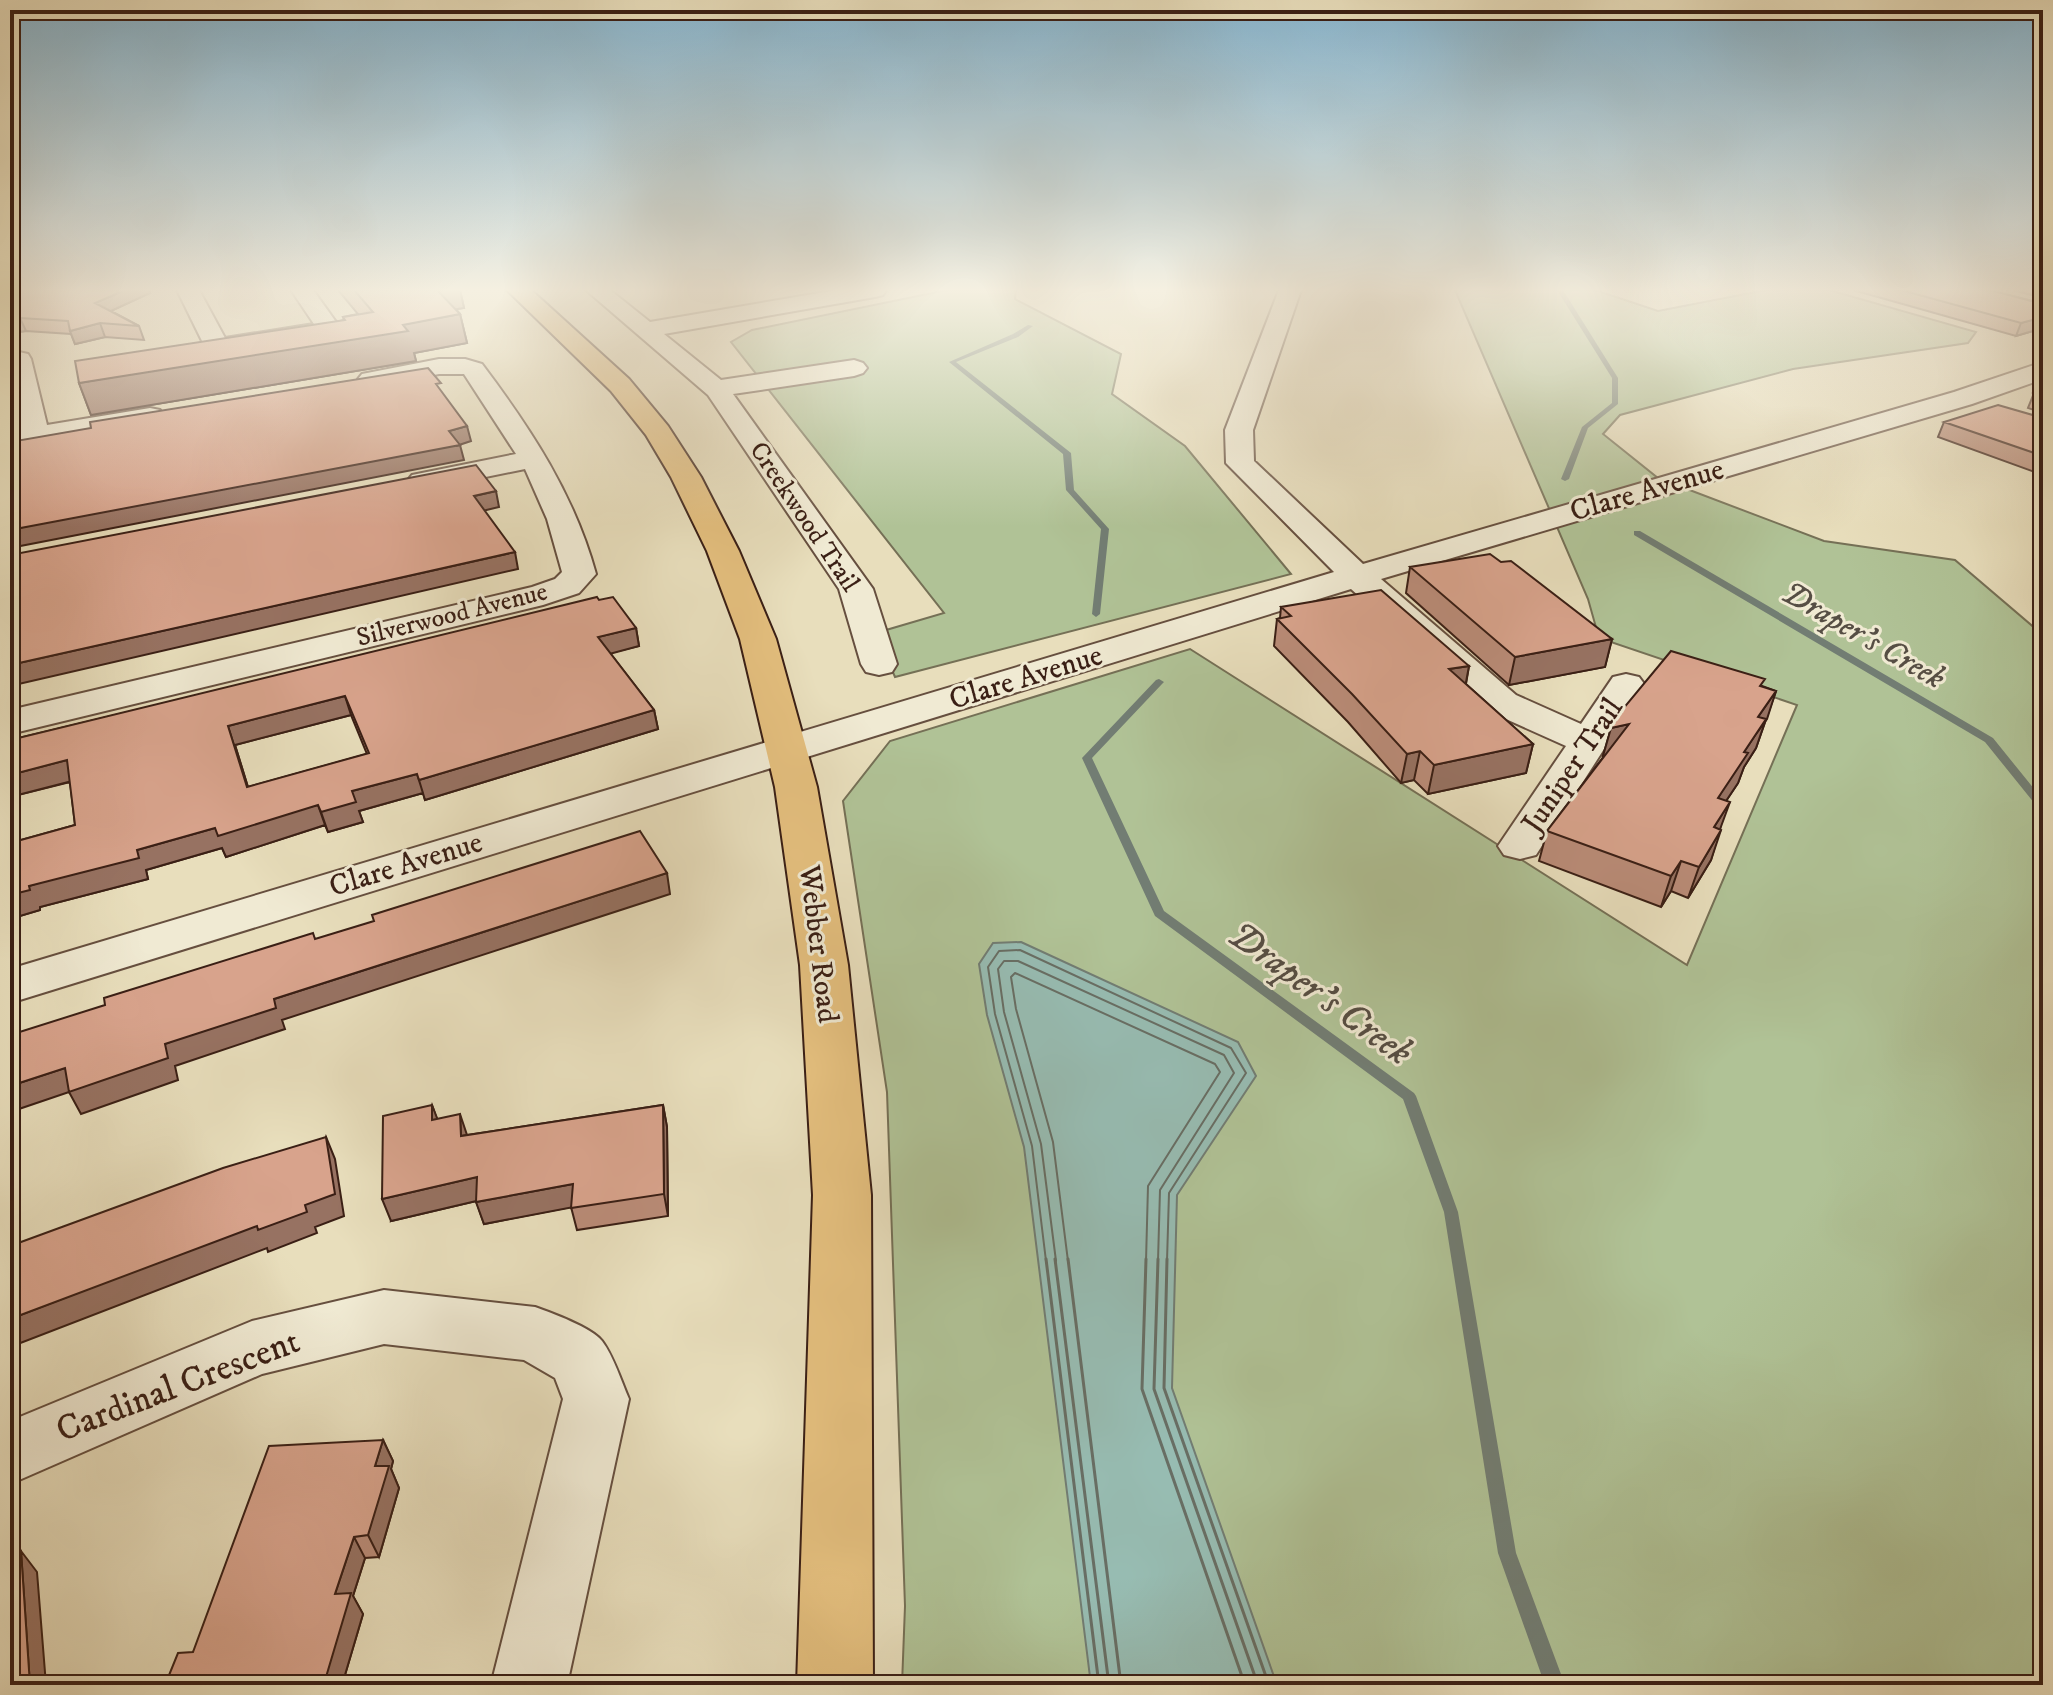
<svg xmlns="http://www.w3.org/2000/svg" width="2053" height="1695" font-family="'IM FELL DW Pica',serif">
<style>
.green{fill:#b0c296;stroke:#757056;stroke-width:2}
.water{fill:#97bcb2;stroke:#727d73;stroke-width:2}
.lines{fill:none;stroke-linecap:round;stroke-linejoin:round}
.shore-far1{stroke:#686e64;stroke-width:2}
.shore{stroke:#686e64;stroke-width:3}
.stream{fill:#727d73;fill-rule:evenodd}
.minor-casing{stroke:#664f3f;stroke-width:4}
.major-casing{stroke:#3a1f15;stroke-width:4}
.minor{fill:#f0ead3;fill-rule:evenodd}
.major{fill:#e4bf7e;fill-rule:evenodd}
.wall{fill:#ba8c78;stroke:#3a1f15;stroke-width:2;fill-rule:evenodd}
.shaded-wall{fill:#977262;stroke:#3a1f15;stroke-width:2}
.building{fill:#d8a38c;stroke:#3a1f15;stroke-width:2;fill-rule:evenodd}
.labels{text-anchor:middle;dominant-baseline:central;stroke-width:6;stroke-linejoin:round;paint-order:stroke}
.far-street-label{font-size:26px;fill:#3a1f15;stroke:#f0ead3}
.street-label{font-size:30px;fill:#3a1f15;stroke:#f0ead3}
.water-label{font-size:32px;font-style:italic;fill:#564e44;stroke:#f0ead3}
.near-street-label{font-size:36px;fill:#3a1f15;stroke:#f0ead3}
.near-water-label{font-size:38px;font-style:italic;fill:#564e44;stroke:#f0ead3}
</style>
<rect width="100%" height="100%" fill="#e8debc"/>
<filter id="stains"><feTurbulence type="fractalNoise" baseFrequency=".0025" numOctaves="4"/><feColorMatrix values="0 0 0 0 .2 0 0 0 0 .09 0 0 0 0 .02 0 0 0 .5 -.17"/></filter>
<radialGradient id="worn" r=".72"><stop offset=".6" stop-color="#630" stop-opacity="0"/><stop offset="1" stop-color="#630" stop-opacity=".3"/></radialGradient>
<!-- green -->
<path class="green" d="M 947,290 L 1016,290 L 1015,299 L 1121,354 L 1112,394 L 1185,446 L 1291,574 L 895,677 L 876,633 L 944,613 L 731,342 L 752,330 Z
M 1455,290 L 1595,290 L 1658,311 L 1766,290 L 1829,290 L 1976,332 L 1968,343 L 1793,369 L 1620,415 L 1603,434 L 1658,478 L 1824,541 L 1955,560 L 2043,635 L 2043,1685 L 902,1685 L 905,1606 L 887,1092 L 843,801 L 890,741 L 1190,649 L 1687,965 L 1797,705 L 1599,638 L 1588,599 Z"/>
<!-- water -->
<path class="water" d="M 1021,942 L 1238,1042 L 1256,1076 L 1177,1195 L 1172,1388 L 1277,1685 L 1091,1685 L 1024,1147 L 987,1015 L 979,964 L 993,943 Z"/>
<g class="lines">
<!-- shore-far1 -->
<path class="shore-far1" d="M 1046,1261 L 1032,1146 L 995,1014 L 988,967 L 999,951 L 1020,950 L 1231,1048 L 1246,1073 L 1169,1193 L 1167,1261
M 1056,1261 L 1041,1144 L 1004,1012 L 998,969 L 1004,961 L 1018,961 L 1224,1055 L 1234,1073 L 1160,1190 L 1158,1261
M 1068,1261 L 1053,1142 L 1016,1009 L 1011,977 L 1015,973 L 1215,1064 L 1220,1072 L 1148,1186 L 1146,1261"/>
<!-- shore -->
<path class="shore" d="M 1046,1259 L 1099,1685
M 1055,1259 L 1109,1685
M 1068,1259 L 1121,1685
M 1146,1259 L 1142,1389 L 1245,1685
M 1158,1259 L 1154,1389 L 1258,1685
M 1167,1259 L 1164,1388 L 1269,1685"/>
<!-- stream -->
<path class="stream" d="M 1557,290 L 1563,290 L 1618,378 L 1618,404 L 1588,428 L 1569,479 L 1565,481 L 1561,479 L 1582,427 L 1612,403 L 1612,378 Z
M 1028,325 L 1033,326 L 1018,337 L 956,362 L 1071,453 L 1074,490 L 1109,529 L 1100,614 L 1096,617 L 1092,614 L 1101,529 L 1066,490 L 1063,454 L 949,362 L 1013,334 Z
M 1634,531 L 1640,531 L 1993,738 L 2043,800 L 2043,810 L 2039,809 L 1985,742 L 1634,535 Z
M 1159,679 L 1164,682 L 1162,684 L 1092,758 L 1164,911 L 1414,1093 L 1416,1096 L 1458,1212 L 1516,1553 L 1565,1685 L 1545,1685 L 1498,1553 L 1444,1212 L 1403,1099 L 1155,916 L 1082,758 L 1156,680 Z"/>
<!-- minor casing -->
<g class="minor-casing">
<path id="minor" d="M 177,290 L 199,290 L 225,338 L 314,324 L 291,290 L 313,290 L 341,329 L 337,334 L 329,336 L 217,354 L 208,352 L 205,347 Z
M 586,290 L 610,290 L 650,322 L 837,290 L 886,290 L 883,295 L 875,297 L 664,334 L 721,380 L 854,360 L 863,363 L 867,368 L 863,373 L 854,376 L 733,394 L 873,589 L 897,664 L 892,672 L 879,675 L 866,672 L 861,664 L 839,589 L 708,395 Z
M 1279,290 L 1301,290 L 1253,430 L 1254,461 L 1363,564 L 1954,392 L 2043,362 L 2043,379 L 1972,404 L 1381,579 L 1516,695 L 1581,724 L 1613,677 L 1626,674 L 1639,677 L 1645,685 L 1536,855 L 1520,859 L 1504,855 L 1498,846 L 1566,746 L 1488,711 L 1351,589 L 10,1003 L 10,969 L 1334,572 L 1226,463 L 1225,430 Z
M 10,350 L 28,354 L 31,359 L 47,425 L 150,408 L 160,410 L 164,416 L 160,422 L 150,424 L 10,448 L 10,432 L 21,430 L 10,376 Z
M 439,359 L 465,359 L 482,364 C 531,429 574,494 596,574 L 579,593 L 543,605 L 10,734 L 10,710 L 532,587 L 555,579 L 562,572 L 547,519 L 525,469 L 422,490 L 412,487 L 407,481 L 412,475 L 516,454 L 464,374 L 439,374 L 371,387 L 362,384 L 358,379 L 362,374 Z
M 384,1290 L 535,1307 C 552,1313 592,1328 602,1341 C 614,1357 621,1381 629,1399 L 567,1685 L 491,1685 L 563,1399 L 555,1378 L 524,1360 L 384,1344 L 262,1374 L 10,1484 L 10,1421 L 252,1321 Z"/>
</g>
<!-- major casing -->
<g class="major-casing">
<path id="major" d="M 507,290 L 531,290 L 629,379 L 668,426 L 701,477 L 739,551 L 776,639 L 817,787 L 848,965 L 871,1195 L 873,1685 L 797,1685 L 813,1195 L 800,965 L 775,787 L 740,639 L 707,551 L 671,477 L 646,435 L 611,391 Z"/>
</g>
<!-- minor -->
<use href="#minor" class="minor"/>
<!-- major -->
<use href="#major" class="major"/>
</g>
<!-- wall -->
<path class="wall" d="M 10,290 L 149,290 L 150,293 L 111,311 L 139,326 L 144,340 L 105,337 L 75,344 L 71,334 L 26,331 L 10,333 Z
M 338,290 L 460,290 L 464,308 L 456,309 L 460,314 L 467,343 L 414,353 L 416,361 L 91,415 L 79,383 L 344,320 L 343,317 L 358,314 Z
M 1853,290 L 1990,290 L 2043,304 L 2043,328 L 2016,336 Z
M 2013,290 L 2043,290 L 2043,298 Z
M 2043,390 L 2043,413 L 2028,408 L 2034,393 Z
M 2043,418 L 2043,475 L 1938,437 L 1944,422 Z
M 1410,567 L 1612,639 L 1605,667 L 1509,685 L 1406,593 Z
M 599,600 L 636,628 L 639,646 L 610,653 L 654,710 L 658,729 L 425,800 L 423,793 L 359,811 L 363,822 L 328,832 L 325,825 L 226,857 L 222,848 L 146,870 L 148,879 L 40,907 L 40,910 L 10,919 L 10,843 L 75,825 L 70,782 L 10,797 L 10,740 ZM 351,715 L 367,754 L 248,787 L 235,745 Z
M 1281,607 L 1469,666 L 1466,684 L 1533,744 L 1526,773 L 1428,794 L 1414,780 L 1401,783 L 1348,722 L 1274,646 L 1277,619 L 1280,618 Z
M 1762,686 L 1776,691 L 1756,748 L 1744,767 L 1738,783 L 1726,801 L 1720,829 L 1711,860 L 1688,898 L 1671,891 L 1661,907 L 1539,861 L 1547,831 L 1604,756 L 1603,756 L 1611,728 Z
M 432,1105 L 437,1119 L 467,1135 L 663,1105 L 667,1127 L 668,1216 L 577,1230 L 571,1207 L 484,1224 L 476,1201 L 391,1221 Z
M 383,1440 L 393,1461 L 391,1469 L 399,1488 L 379,1557 L 365,1558 L 353,1596 L 363,1614 L 342,1685 L 165,1685 L 193,1652 Z"/>
<!-- shaded-wall -->
<path class="shaded-wall" d="M 125,290 L 149,290 L 150,293 L 100,316 L 95,303 Z
M 433,290 L 460,290 L 464,308 L 438,312 Z
M 460,314 L 467,343 L 414,353 L 416,361 L 91,415 L 79,383 Z
M 2043,317 L 2043,328 L 2016,336 L 2021,323 Z
M 20,318 L 26,331 L 10,333 L 10,319 Z
M 100,323 L 105,337 L 75,344 L 70,331 Z
M 467,426 L 471,441 L 456,446 L 460,445 L 464,460 L 10,548 L 10,530 L 449,431 Z
M 496,491 L 499,507 L 478,512 L 474,496 Z
M 515,552 L 518,569 L 10,686 L 10,665 Z
M 636,628 L 639,646 L 602,656 L 598,637 Z
M 1612,639 L 1605,667 L 1509,685 L 1515,657 Z
M 1469,666 L 1464,693 L 1449,669 Z
M 1776,691 L 1767,719 L 1748,745 L 1758,717 Z
M 345,696 L 351,715 L 235,745 L 254,807 L 247,787 L 228,726 Z
M 654,710 L 658,729 L 425,800 L 419,780 Z
M 1766,719 L 1756,748 L 1744,767 L 1738,783 L 1708,828 L 1718,798 L 1744,752 Z
M 1629,724 L 1620,753 L 1603,756 L 1611,728 Z
M 1533,744 L 1526,773 L 1428,794 L 1434,765 Z
M 1420,751 L 1414,780 L 1401,783 L 1407,754 Z
M 67,760 L 76,780 L 10,797 L 10,775 Z
M 417,774 L 423,793 L 359,811 L 363,822 L 328,832 L 321,812 L 352,791 Z
M 1730,802 L 1719,832 L 1714,827 Z
M 318,805 L 325,825 L 226,857 L 222,848 L 146,870 L 148,879 L 40,907 L 40,910 L 10,919 L 10,895 L 29,886 L 137,850 L 215,828 Z
M 1721,830 L 1711,860 L 1688,898 L 1699,867 Z
M 1681,861 L 1671,891 L 1661,907 L 1671,876 Z
M 667,873 L 670,894 L 282,1020 L 285,1029 L 175,1066 L 178,1080 L 81,1114 L 69,1092 L 10,1112 L 10,1086 L 65,1068 L 165,1044 L 274,999 Z
M 432,1105 L 440,1126 L 432,1120 Z
M 663,1105 L 667,1127 L 668,1216 L 664,1194 Z
M 460,1114 L 467,1135 L 461,1136 Z
M 326,1137 L 335,1159 L 344,1216 L 315,1227 L 317,1233 L 268,1252 L 267,1248 L 10,1347 L 10,1319 L 305,1205 Z
M 477,1177 L 485,1199 L 391,1221 L 382,1199 Z
M 573,1184 L 579,1206 L 484,1224 L 476,1202 Z
M 10,1235 L 20,1250 L 10,1251 Z
M 383,1440 L 393,1461 L 391,1469 L 399,1488 L 379,1557 L 368,1535 L 375,1466 Z
M 354,1537 L 365,1558 L 353,1596 L 363,1614 L 342,1685 L 331,1685 L 326,1677 L 335,1594 Z
M 21,1551 L 37,1572 L 46,1685 L 30,1685 Z
M 304,1678 L 309,1685 L 301,1685 Z"/>
<!-- building -->
<path class="building" d="M 10,290 L 125,290 L 95,303 L 139,326 L 100,323 L 70,331 L 68,321 L 20,318 L 10,319 Z
M 354,290 L 437,290 L 460,314 L 403,325 L 408,331 L 79,383 L 75,361 L 345,320 L 343,317 L 373,312 Z
M 1901,290 L 1990,290 L 2043,304 L 2043,317 L 2021,323 Z
M 428,368 L 441,383 L 436,384 L 467,426 L 449,431 L 460,445 L 10,530 L 10,442 L 91,428 L 90,422 Z
M 2043,390 L 2043,396 L 2034,393 Z
M 1998,405 L 2043,418 L 2043,456 L 1944,422 Z
M 476,465 L 496,491 L 474,496 L 515,552 L 10,665 L 10,555 Z
M 1490,554 L 1501,562 L 1511,561 L 1612,639 L 1515,657 L 1410,567 Z
M 1381,590 L 1469,666 L 1449,669 L 1533,744 L 1434,765 L 1420,751 L 1407,754 L 1352,694 L 1277,619 L 1291,616 L 1281,607 Z
M 597,597 L 599,600 L 613,597 L 636,628 L 598,637 L 654,710 L 419,780 L 417,774 L 352,791 L 356,802 L 321,812 L 318,805 L 218,836 L 215,828 L 137,850 L 139,858 L 29,886 L 30,890 L 10,895 L 10,843 L 75,825 L 67,760 L 10,775 L 10,740 ZM 345,696 L 369,753 L 247,787 L 228,726 Z
M 1671,651 L 1765,679 L 1760,686 L 1776,691 L 1758,717 L 1766,719 L 1744,752 L 1748,753 L 1718,798 L 1730,802 L 1714,827 L 1721,830 L 1699,867 L 1681,861 L 1671,876 L 1547,831 L 1629,724 L 1611,728 L 1622,710 Z
M 640,831 L 667,873 L 274,999 L 276,1008 L 165,1044 L 168,1058 L 69,1092 L 65,1068 L 10,1086 L 10,1035 L 105,1005 L 104,998 L 313,933 L 315,939 L 374,921 L 372,915 Z
M 432,1105 L 432,1120 L 460,1114 L 461,1136 L 663,1105 L 664,1194 L 571,1208 L 573,1184 L 476,1202 L 477,1177 L 382,1199 L 383,1116 Z
M 326,1137 L 335,1194 L 305,1205 L 307,1212 L 258,1230 L 257,1226 L 10,1319 L 10,1246 L 223,1168 Z
M 383,1440 L 375,1466 L 389,1466 L 368,1535 L 354,1537 L 335,1594 L 351,1593 L 326,1677 L 304,1678 L 301,1685 L 165,1685 L 178,1653 L 193,1652 L 269,1446 Z
M 21,1551 L 30,1685 L 10,1685 L 10,1556 Z"/>
<!-- sky -->
<linearGradient id="sky" x2="0" y2="1"><stop stop-color="#87b7d2"/><stop offset="0.55" stop-color="#f5f0e1"/><stop offset="1" stop-color="#f5f0e1" stop-opacity="0"/></linearGradient>
<rect width="2053" height="527" fill="url(#sky)"/>
<g class="labels">
<!-- far-street labels -->
<g class="far-street-label">
<text transform="translate(804 517) rotate(56)">Creekwood Trail</text>
<text transform="translate(452 615) rotate(-14)">Silverwood Avenue</text>
</g>
<!-- street labels -->
<g class="street-label">
<text transform="translate(1647 491) rotate(-16)">Clare Avenue</text>
<text transform="translate(1026 678) rotate(-17)">Clare Avenue</text>
<text transform="translate(1573 766) rotate(-56)">Juniper Trail</text>
<text transform="translate(406 865) rotate(-17)">Clare Avenue</text>
<text transform="translate(818 944) rotate(83)">Webber Road</text>
</g>
<!-- water labels -->
<g class="water-label">
<text transform="translate(1863 636) rotate(30)">Draper's Creek</text>
</g>
<!-- near-street labels -->
<g class="near-street-label">
<text transform="translate(178 1386) rotate(-21)">Cardinal Crescent</text>
</g>
<!-- near-water labels -->
<g class="near-water-label">
<text transform="translate(1320 994) rotate(36)">Draper's Creek</text>
</g>
</g>
<!-- margin -->
<rect width="2053" height="1695" fill="none" stroke="#e8debc" stroke-width="40"/>
<rect x="12" y="12" width="2029" height="1671" fill="none" stroke="#3a1f15" stroke-width="4"/>
<rect x="20" y="20" width="2013" height="1655" fill="none" stroke="#3a1f15" stroke-width="2"/>
<rect width="100%" height="100%" filter="url(#stains)"/>
<rect width="100%" height="100%" fill="url(#worn)"/>
</svg>
